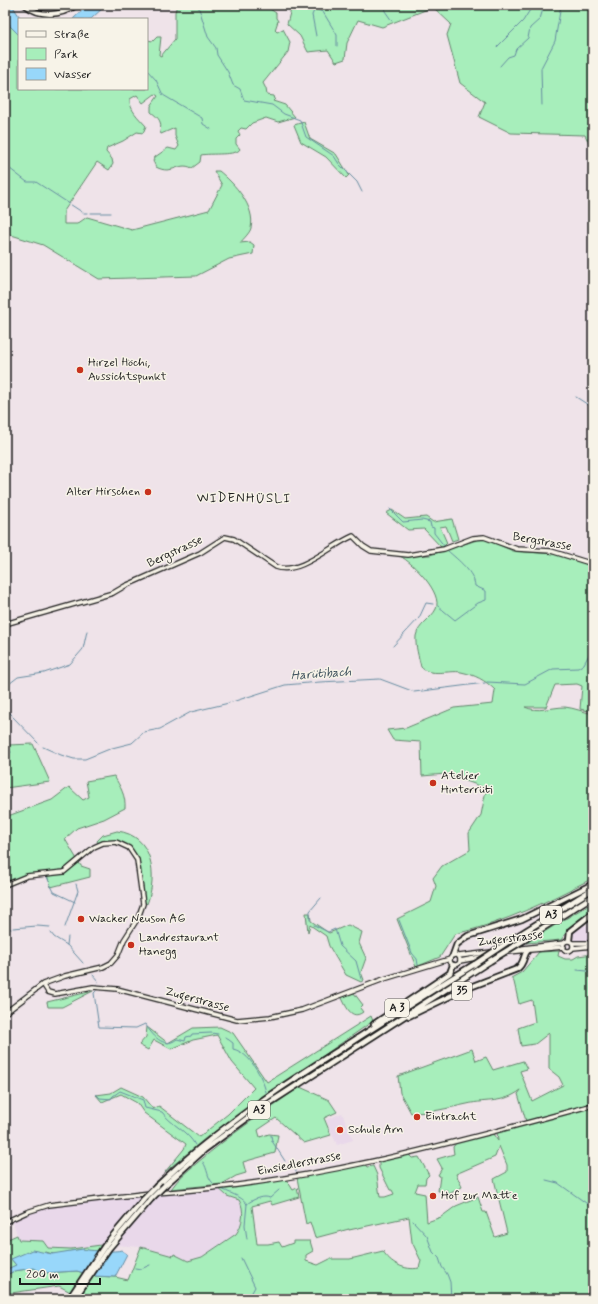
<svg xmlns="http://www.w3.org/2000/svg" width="598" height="1304" font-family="Mynerve,sans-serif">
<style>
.built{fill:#e9d8ea}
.green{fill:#a7eebb;stroke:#62856c}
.water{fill:#98d7fa;stroke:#668ca1}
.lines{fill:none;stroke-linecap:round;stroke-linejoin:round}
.stream{stroke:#668ca1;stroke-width:1}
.secondary-casing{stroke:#1c1c1c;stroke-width:6}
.primary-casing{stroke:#1c1c1c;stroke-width:7}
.highway-casing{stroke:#1c1c1c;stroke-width:8}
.secondary{stroke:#f7f3e8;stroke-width:3.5}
.primary{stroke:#f7f3e8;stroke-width:4}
.highway{stroke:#f7f3e8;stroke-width:4.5}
.highway-bridge-casing{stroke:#1c1c1c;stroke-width:8;stroke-linecap:butt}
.highway-bridge{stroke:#f7f3e8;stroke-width:4.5}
.poi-dot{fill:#c8321e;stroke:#f7f3e8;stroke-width:1.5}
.labels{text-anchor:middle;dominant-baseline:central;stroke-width:3;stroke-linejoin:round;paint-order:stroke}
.shield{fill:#f7f3e8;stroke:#5e5c59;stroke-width:1}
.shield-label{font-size:11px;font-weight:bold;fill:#1c1c1c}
.poi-label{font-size:12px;fill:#1c1c1c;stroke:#f7f3e8;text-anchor:start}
.street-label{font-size:12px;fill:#1c1c1c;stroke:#f7f3e8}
.neighbourhood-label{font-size:13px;letter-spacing:1px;fill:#1c1c1c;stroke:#f7f3e8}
.water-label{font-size:13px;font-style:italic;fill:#41545f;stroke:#f7f3e8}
</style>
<rect width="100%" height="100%" fill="#efe3e9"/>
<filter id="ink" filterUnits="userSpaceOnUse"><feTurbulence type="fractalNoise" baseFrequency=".025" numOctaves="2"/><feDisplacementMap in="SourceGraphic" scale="8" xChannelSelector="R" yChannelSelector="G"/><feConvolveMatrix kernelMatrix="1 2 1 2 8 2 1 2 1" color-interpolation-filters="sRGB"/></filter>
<g filter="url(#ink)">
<!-- built -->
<path class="built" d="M 593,921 L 593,941 L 578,942 L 570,937 L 572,933 L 581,925 L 586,926 Z
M 342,1113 L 353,1140 L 337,1145 L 326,1120 Z
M 216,1186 L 227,1196 L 239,1200 L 243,1206 L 240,1229 L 236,1234 L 202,1257 L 188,1261 L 174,1254 L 173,1256 L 141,1247 L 117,1245 L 71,1249 L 47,1248 L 43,1241 L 19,1240 L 12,1219 L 38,1208 Z"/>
<!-- green -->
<path class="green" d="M 177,5 L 264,5 L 276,13 L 276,18 L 278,21 L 275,30 L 277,32 L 283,29 L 290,42 L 288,52 L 263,83 L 266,89 L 267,95 L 274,96 L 275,99 L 273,101 L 285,105 L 295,117 L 278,122 L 266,118 L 252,123 L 246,129 L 241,128 L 238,131 L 240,135 L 236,139 L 236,144 L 240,149 C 237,156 210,153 201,155 L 200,162 L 192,168 C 178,161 173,176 156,167 L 153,161 L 155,157 L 168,148 L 176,150 L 179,146 L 175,136 L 175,128 L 161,134 L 160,132 C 162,122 160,119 151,112 L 151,106 L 158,96 L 155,94 L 143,103 L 137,95 L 130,99 C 129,110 139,118 146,126 L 143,133 L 137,132 L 123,141 L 107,148 L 106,152 L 112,159 L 113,164 L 109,170 L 97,162 L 64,211 L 64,224 L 77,224 L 87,217 L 132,230 L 209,210 L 222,185 L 214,171 L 219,171 C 234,183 256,207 251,228 C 250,233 243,239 240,243 L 250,242 L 254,245 L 253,254 L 229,259 L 196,276 L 99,279 L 43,245 L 5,233 L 5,21 L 19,35 L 19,89 L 147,89 L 147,40 L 153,41 L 157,37 L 161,37 L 159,55 L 161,56 L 175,39 L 175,12 Z
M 292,5 L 593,5 L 593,145 L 590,145 L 585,135 L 511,133 L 479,117 L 485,102 L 460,83 L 447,35 L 451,24 L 433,7 L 382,27 L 358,20 L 347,43 L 345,59 L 336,62 L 328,50 L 308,52 L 300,36 L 287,24 Z
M 304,122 L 310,139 L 336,154 L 349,175 L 346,178 L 326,157 L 301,142 L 294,125 Z
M 392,510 L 405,519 L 426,517 L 433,522 L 452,519 L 458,539 L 452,541 L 446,526 L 440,527 L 447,543 L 442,548 L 424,529 L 408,530 L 386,513 Z
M 480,539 L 486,539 L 513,551 L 555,554 L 593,565 L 593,712 L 580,709 L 582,686 L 577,684 L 555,685 L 546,707 L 525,707 C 537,713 552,707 565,707 C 574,708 584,712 593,714 L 593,878 C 546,902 507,922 455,934 L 440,957 L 416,967 L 397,919 L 431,902 L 436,886 L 433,878 L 442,866 L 470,850 L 469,833 L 481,815 L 486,790 L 480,786 L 446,774 L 422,776 L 421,742 L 393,740 L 387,730 L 406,728 L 454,708 L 493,704 L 495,690 C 485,680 475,675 461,672 C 450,670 429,677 421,667 C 419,658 415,646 416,636 C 418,625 431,619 436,609 C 443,593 413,563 400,556 L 430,555 Z
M 5,741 L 8,745 L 33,744 L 50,782 L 5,788 Z
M 114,776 C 120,786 126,796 125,808 L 104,819 L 77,828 L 65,839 L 81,866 L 90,869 L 90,877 L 51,887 L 46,872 C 27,874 20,875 5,887 L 5,817 L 52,800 L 69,787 L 83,800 L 89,797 L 86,781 Z
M 117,831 C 153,835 158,875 147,904 L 144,901 C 141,873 140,829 98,843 L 97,841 L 103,835 Z
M 593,902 L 593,909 L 570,927 L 561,940 L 526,943 Z
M 306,913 L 310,913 L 311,921 L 329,933 L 348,925 L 362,932 L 359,943 L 366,958 L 361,972 L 364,980 L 361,982 L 346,975 L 329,946 L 326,936 L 310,925 L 308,932 Z
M 559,951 L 558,956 L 565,959 L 573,959 L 578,956 L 593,954 L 593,1103 L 526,1121 L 518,1094 L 521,1090 C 502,1104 488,1099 467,1104 C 448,1108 430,1113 411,1113 L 400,1093 L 398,1076 L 472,1049 L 476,1061 L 486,1057 L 493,1070 L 523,1061 L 527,1069 L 520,1071 L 532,1101 L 563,1085 L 559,1077 L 549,1069 L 549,1033 L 535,1044 L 521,1046 L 518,1028 L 535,1022 L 532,1000 L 519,1004 L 514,982 L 511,978 L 522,972 L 539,952 Z
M 93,991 L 62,1007 L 48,1007 L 47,1002 Z
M 354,993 L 363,1005 L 360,1008 L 363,1012 C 351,1021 346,1006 341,996 Z
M 371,1016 L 373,1021 L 207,1137 L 165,1172 L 184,1149 L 186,1144 L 144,1113 L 137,1103 L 121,1094 L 102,1102 L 96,1095 L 111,1093 L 121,1087 L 143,1097 L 153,1109 L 159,1106 L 199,1137 L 228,1114 L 254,1088 L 232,1062 L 217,1035 L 193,1040 L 171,1049 L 154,1040 L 148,1050 L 139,1045 L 146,1037 L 147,1027 L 168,1043 L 193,1028 L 220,1027 L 233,1033 L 267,1082 Z
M 300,1087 L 329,1100 L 337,1112 L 324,1118 L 331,1135 L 304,1143 L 276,1118 L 258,1130 L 260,1137 L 269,1134 L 278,1135 L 275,1153 L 243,1162 L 246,1173 L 236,1176 L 222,1184 L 171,1189 C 178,1179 187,1171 197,1163 C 230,1135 265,1111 300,1087 Z
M 593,1105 L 593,1299 L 80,1299 L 80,1297 L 59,1286 L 11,1293 L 5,1292 L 5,1276 L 14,1271 L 34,1268 L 43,1273 L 77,1271 L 94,1276 L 115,1277 L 128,1280 L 141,1247 L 173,1256 L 174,1254 L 188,1261 L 202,1257 L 236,1234 C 243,1225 245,1209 239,1200 L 227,1196 L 216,1186 L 286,1179 L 293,1190 L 297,1188 L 299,1197 L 272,1205 L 270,1201 L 252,1206 L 257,1244 L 268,1244 L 279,1242 L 282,1247 L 293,1243 L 293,1241 L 310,1241 L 313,1251 L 306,1255 L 306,1261 L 318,1265 L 330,1259 L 350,1259 L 383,1251 C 390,1263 405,1271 419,1268 L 421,1261 L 412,1242 L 409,1217 L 349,1230 L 349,1229 L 315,1238 L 310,1222 L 306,1224 L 297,1178 L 364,1163 L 367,1167 L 373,1166 L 377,1175 L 380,1197 L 385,1197 L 394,1194 L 392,1190 L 390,1190 L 379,1168 L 379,1161 L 408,1154 L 412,1158 L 419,1157 L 429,1175 L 426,1178 L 425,1184 L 418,1184 L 415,1192 L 425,1194 L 427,1222 L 441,1217 L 456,1206 L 478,1197 L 483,1212 L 486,1212 L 495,1237 L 507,1233 L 494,1179 L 507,1172 L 507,1165 L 499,1146 L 495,1157 L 456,1174 L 462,1187 L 447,1195 L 447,1190 L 438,1191 L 440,1176 L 438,1175 L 442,1168 L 437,1159 L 454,1154 L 453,1147 L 456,1143 L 493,1134 L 498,1141 L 497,1132 Z
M 17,1235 L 19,1240 L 43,1241 L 48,1248 L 71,1249 L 101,1245 L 97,1251 C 91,1252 87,1249 81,1250 C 69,1250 57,1257 46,1252 L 11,1259 L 16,1265 L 6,1271 L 5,1244 L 8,1239 Z"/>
<!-- water -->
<path class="water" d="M 5,5 L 12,5 L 21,19 L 19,19 L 19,35 L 5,21 Z
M 88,5 L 106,5 L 91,19 L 73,19 Z
M 83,1249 C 88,1251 118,1252 121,1250 L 127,1254 L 115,1277 L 94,1276 L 77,1271 L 43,1273 L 34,1268 L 14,1271 L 5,1276 L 5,1270 L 16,1265 L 11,1259 L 32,1250 L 52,1254 Z"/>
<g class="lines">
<!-- stream -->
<path class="stream" d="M 198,5 L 208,37 L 216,48 L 217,55 L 228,72 L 233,85 L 240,89 L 244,100 L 272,105 L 284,114 L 300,120 L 306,137 L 334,156 L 339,164 L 357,182 L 362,192
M 313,5 L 315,9 L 323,12 L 337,35 L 337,46
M 384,5 L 385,11 L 392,21
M 315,9 L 312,15 L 316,36
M 5,27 L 10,25
M 497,47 L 523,21 L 533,5
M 500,66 L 508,57 L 514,55 L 516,49 L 528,38 L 530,28 L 540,19 L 543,9 L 549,5
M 147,70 L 156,80 L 163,95 L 202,118 L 203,124 L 211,129
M 542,105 L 541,68 L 555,41 L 561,5
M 5,165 L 27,182 L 36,182 L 82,212
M 5,176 L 5,178
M 84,213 L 87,213
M 91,213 L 111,213
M 576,397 L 593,408
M 390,509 L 403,522 L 422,520 L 430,522 L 431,527 L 434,528 L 434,533 L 445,547
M 438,606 L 455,620 L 478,603 L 486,600 L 486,591 L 475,586 C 474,572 458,560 448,551
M 393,646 L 419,618 L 426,603 L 433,604
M 487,682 L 525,684 L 553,669 L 578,668 L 584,664 L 593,647
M 9,684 L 18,677 L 44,673 L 70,664 L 83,649 L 87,631
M 414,692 L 485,683
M 232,702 L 285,685 L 320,682 L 380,679 L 412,691
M 5,708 L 12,715
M 13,717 L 38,743
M 43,747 L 61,755 L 74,759 L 85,759 L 112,748 L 132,743 L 144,732 L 160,729 L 191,712 L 229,703
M 5,750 L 11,752
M 47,877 L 54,892 L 75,902
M 310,920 L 310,911 L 321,898
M 399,920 L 412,953 L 417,959 L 418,965
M 314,925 L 328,932 L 335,929 L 340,946 L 356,961 L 361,979
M 65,927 L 78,891 L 76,884
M 5,928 L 11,929
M 13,928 L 37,926 L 50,927
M 51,933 L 54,937 L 67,945 L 83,963
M 67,945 L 68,937
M 577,970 L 587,971 L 593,974
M 93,975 L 98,981 L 97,985
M 96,991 L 94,993 L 99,1027 L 136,1028 L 145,1024 C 152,1034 163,1050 177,1039 L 185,1041 L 186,1037 L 191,1036 L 192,1034 L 211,1033 L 218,1034
M 225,1037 L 233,1043 L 233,1049 C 250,1053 262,1076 266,1092
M 96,1094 L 100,1098 L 111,1099 L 113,1096 L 120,1091 L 143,1100 L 145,1108 L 162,1112 C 171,1125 188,1131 195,1145
M 271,1135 L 272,1141 L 285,1161
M 203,1162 C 208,1169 207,1178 213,1183
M 289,1164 L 295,1165 L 296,1172
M 546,1180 L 558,1183 L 593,1208
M 220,1188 C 228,1193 242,1196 247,1204 L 245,1225 L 247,1239
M 247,1204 C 253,1199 263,1195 270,1198 L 279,1190
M 413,1221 L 427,1236 L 433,1252 L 439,1258 L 442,1267 L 447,1274 L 450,1282 L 451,1299
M 241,1258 L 255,1287 L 251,1294 L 251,1299
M 135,1268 L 141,1269 L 150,1265"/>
<!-- secondary casing -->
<g class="secondary-casing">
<path id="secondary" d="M 5,624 L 113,593 L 125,586 L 200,553 L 225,537 L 234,539 L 276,567 C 299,576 333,544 353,536 L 363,546 L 371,551 L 408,555 L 444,549 L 473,538 L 484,537 L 517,549 L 551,551 L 593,564
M 5,885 L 27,876 L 64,872 L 94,847 L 103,843 L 116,842 L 129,848 L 137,860 L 143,904 L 138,918 L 124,940 L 118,955 L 111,963 L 103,967 L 65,976 L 43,984 L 5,1013
M563 946a5 5 0 1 1 10 0a5 5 0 1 1-10 0Z
M 573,943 L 593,943
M 573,948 L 593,946
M450 960a5 5 0 1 1 10 0a5 5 0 1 1-10 0Z
M 459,956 L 564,943
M 460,961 L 508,952 L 564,947
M 43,984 L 48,992 L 55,994 L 93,987 L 117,989 L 237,1020 L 270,1017 L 302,1010 L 384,979 L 450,959
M 156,1193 C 305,1184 450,1144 593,1105
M 5,1222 L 27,1212 L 49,1205 L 150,1193"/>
</g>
<!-- primary casing -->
<g class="primary-casing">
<path id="primary" d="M 25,5 C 41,18 60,16 77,5"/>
</g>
<!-- highway casing -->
<g class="highway-casing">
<path id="highway" d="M 524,940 L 593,896
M 569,940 L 570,931 L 593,913
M 508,942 L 593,889
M 453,955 L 457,944 L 468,936 L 522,919 L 593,884
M 409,1016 L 465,989 L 517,969 C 526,962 522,955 529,949
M 374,1024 L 450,973 L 453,965
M 165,1185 L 204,1150 L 257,1111 L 490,961
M 157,1186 C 214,1131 280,1087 347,1045 C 389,1018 432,990 475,964
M 69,1299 L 106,1244 L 144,1199
M 74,1299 L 109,1248 L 151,1199"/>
</g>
<!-- secondary -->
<use href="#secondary" class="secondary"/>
<!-- primary -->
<use href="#primary" class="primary"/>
<!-- highway -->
<use href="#highway" class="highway"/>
<!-- highway-bridge casing -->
<g class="highway-bridge-casing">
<path id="highway-bridge" d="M 490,961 L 524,940
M 475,964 L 508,942
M 144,1199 L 157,1186
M 151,1199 L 165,1185"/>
</g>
<!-- highway-bridge -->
<use href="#highway-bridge" class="highway-bridge"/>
</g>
</g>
<!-- markers -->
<g class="poi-dot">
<circle cx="80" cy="370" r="4"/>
<circle cx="148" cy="492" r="4"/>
<circle cx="433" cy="783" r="4"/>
<circle cx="81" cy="919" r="4"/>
<circle cx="131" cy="945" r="4"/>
<circle cx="417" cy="1117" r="4"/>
<circle cx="340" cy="1130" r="4"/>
<circle cx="433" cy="1196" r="4"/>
</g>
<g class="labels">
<!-- shield labels -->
<g class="shield">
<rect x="540" y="906" width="22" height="18" rx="3"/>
<rect x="452" y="982" width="20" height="18" rx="3"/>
<rect x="385" y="999" width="24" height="18" rx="3"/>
<rect x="248" y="1101" width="22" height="18" rx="3"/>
</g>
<g class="shield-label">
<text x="551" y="915">A3</text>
<text x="462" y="991">35</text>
<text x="397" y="1008">A 3</text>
<text x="259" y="1110">A3</text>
</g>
<!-- poi labels -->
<g class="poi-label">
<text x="88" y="363">Hirzel Höchi,<tspan x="88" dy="14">Aussichtspunkt</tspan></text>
<text x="140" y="492" text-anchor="end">Alter Hirschen</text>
<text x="441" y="776">Atelier<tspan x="441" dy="14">Hinterrüti</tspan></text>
<text x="89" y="919">Wacker Neuson AG</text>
<text x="139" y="938">Landrestaurant<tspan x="139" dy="14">Hanegg</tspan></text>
<text x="425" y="1117">Eintracht</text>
<text x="348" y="1130">Schule Arn</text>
<text x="441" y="1196">Hof zur Matte</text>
</g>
<!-- street labels -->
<g class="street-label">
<text transform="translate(542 542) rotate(10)">Bergstrasse</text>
<text transform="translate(175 552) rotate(-25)">Bergstrasse</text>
<text transform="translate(510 939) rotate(-7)">Zugerstrasse</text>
<text transform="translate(197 1000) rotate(15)">Zugerstrasse</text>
<text transform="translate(299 1164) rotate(-11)">Einsiedlerstrasse</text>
</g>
<!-- neighbourhood labels -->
<g class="neighbourhood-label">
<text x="244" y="498">WIDENHÜSLI</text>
</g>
<!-- water labels -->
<g class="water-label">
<text transform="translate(321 674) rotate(-4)">Harütibach</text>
</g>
</g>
<!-- margin -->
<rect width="598" height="1304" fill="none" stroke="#f7f3e8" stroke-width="20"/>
<rect x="10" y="10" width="578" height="1284" fill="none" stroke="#1c1c1c" stroke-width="1.5" filter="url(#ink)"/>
<!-- legend -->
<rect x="18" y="18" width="130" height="72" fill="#f7f3e8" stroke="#9f9d96"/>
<rect x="26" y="31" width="20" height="6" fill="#f7f3e8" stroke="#9f9d96"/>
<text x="54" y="38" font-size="12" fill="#1c1c1c">Straße</text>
<rect x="26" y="48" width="20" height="12" fill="#a7eebb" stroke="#9f9d96"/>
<text x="54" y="58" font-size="12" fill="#1c1c1c">Park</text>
<rect x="26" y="68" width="20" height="12" fill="#98d7fa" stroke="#9f9d96"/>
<text x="54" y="78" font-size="12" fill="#1c1c1c">Wasser</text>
<!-- scale -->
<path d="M20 1278v6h80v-6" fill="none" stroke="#1c1c1c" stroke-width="2"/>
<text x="26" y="1278" font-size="12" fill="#1c1c1c" stroke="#f7f3e8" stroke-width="3" paint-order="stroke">200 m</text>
</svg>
